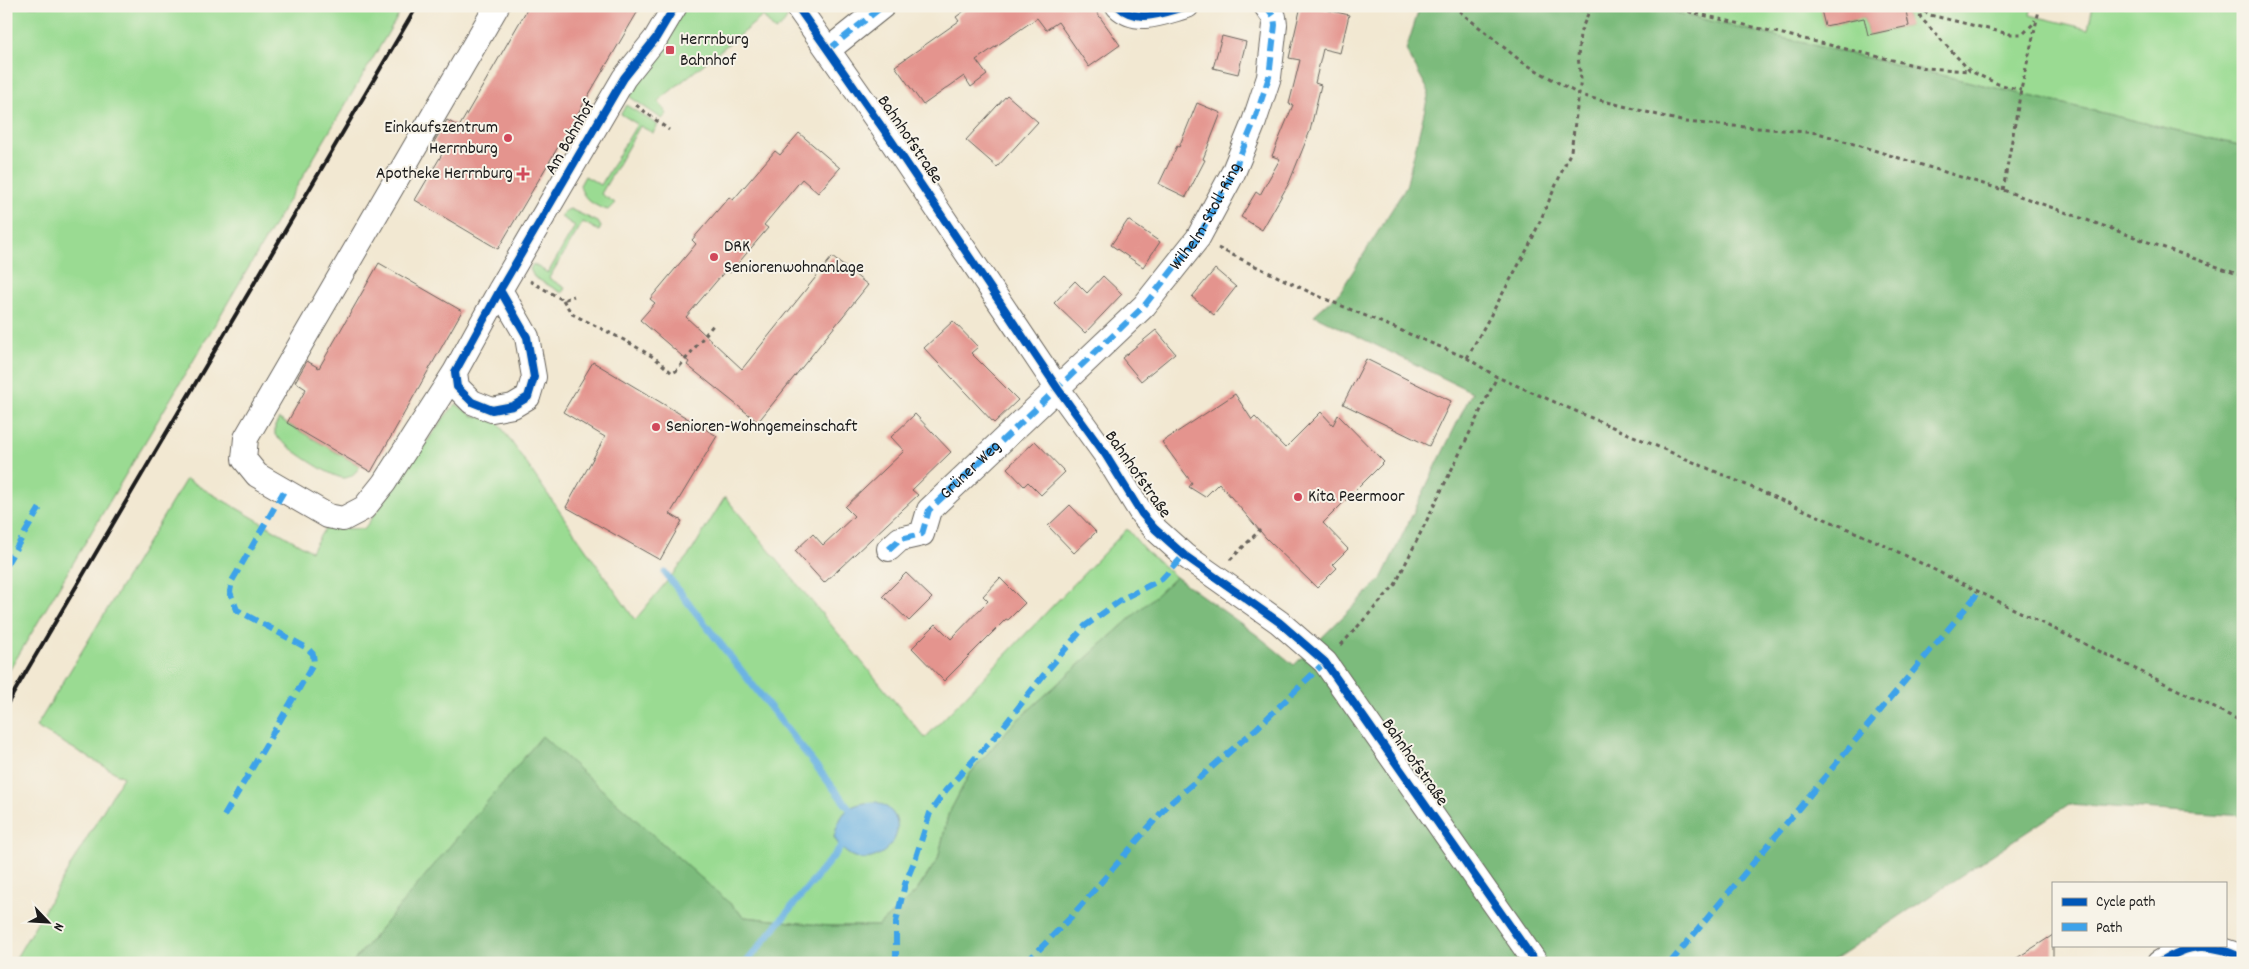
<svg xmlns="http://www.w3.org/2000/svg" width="2249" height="969" font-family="Dekko,sans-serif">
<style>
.green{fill:#9adb92;stroke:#5b7c57}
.forest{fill:#7bbb7c;stroke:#4c6c4c}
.water{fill:#6cb3e3;stroke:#446880}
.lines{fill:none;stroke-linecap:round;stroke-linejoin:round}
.stream{stroke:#6cb3e3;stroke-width:7}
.building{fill:#e4948e}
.minor-casing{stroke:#67635c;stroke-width:26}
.path{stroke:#67635c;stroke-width:3;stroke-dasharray:4 4;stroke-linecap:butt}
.minor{stroke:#fff;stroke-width:24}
.rail{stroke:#1c1c1c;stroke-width:4}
.quiet{stroke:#3da2ea;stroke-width:6;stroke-dasharray:12 6;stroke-linecap:butt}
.cycleway-casing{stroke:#f7f3e8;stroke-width:11}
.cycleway{stroke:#0057b8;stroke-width:8}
.poi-dot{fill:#d1495b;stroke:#f7f3e8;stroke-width:2}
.labels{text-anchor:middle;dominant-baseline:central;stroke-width:4;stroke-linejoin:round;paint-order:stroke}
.poi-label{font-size:18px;fill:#1c1c1c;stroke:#f7f3e8;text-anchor:start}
.street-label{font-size:18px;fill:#1c1c1c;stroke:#f7f3e8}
</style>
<rect width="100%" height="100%" fill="#f7f3e8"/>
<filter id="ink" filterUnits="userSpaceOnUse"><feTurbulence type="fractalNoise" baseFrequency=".02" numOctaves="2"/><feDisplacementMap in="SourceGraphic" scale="10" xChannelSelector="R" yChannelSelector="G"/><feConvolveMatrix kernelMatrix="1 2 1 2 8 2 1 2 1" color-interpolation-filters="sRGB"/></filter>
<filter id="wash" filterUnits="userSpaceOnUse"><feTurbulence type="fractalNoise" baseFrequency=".0096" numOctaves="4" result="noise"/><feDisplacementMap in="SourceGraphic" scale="20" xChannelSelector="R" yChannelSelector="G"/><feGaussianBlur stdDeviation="1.12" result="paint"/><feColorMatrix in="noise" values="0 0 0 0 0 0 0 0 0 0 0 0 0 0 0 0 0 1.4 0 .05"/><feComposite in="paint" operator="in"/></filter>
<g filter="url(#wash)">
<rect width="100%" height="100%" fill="#f2e8d2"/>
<!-- green -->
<path class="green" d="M 6,6 L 404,6 L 6,676 Z
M 686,6 L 784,6 C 791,18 785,24 775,31 L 763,16 L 658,101 L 667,114 L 662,119 L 630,97 L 663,40 Z
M 1646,6 L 1820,6 L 1825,26 L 1864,18 L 1868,35 L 1909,26 L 1905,6 L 2032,6 L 2030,15 L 2088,29 L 2093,6 L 2243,6 L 2243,146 Z
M 626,105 L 658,125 L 653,133 L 640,126 L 601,194 L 615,203 L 608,210 C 596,207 582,199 580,185 L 585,176 L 601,185 L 637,124 L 621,114 Z
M 570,209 L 598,222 L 601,227 L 599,231 L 583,222 L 549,278 L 565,288 L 562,293 L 534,277 L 530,269 L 533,264 L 548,273 L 575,226 L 561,217 L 565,211 Z
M 456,404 L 473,416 L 485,418 L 499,424 L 635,620 L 691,552 L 725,497 L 925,738 L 1127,529 L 1145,550 L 1176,577 L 1011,726 L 969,775 L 948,815 L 938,859 L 916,892 L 878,926 L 828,926 L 745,917 L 542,737 L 352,963 L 13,963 L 123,777 L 36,727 L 186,479 L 311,551 L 325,528 L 364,529 L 446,415 Z
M 279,419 L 360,466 C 357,471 352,477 345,478 C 332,479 285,446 275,435 L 275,426 Z"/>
<!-- forest -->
<path class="forest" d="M 1420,6 L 1452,9 L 1452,6 L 1646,6 L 2243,146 L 2243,816 L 2069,804 L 1829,963 L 352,963 L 542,736 L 745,917 L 828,926 L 878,926 L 916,892 L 938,859 L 948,815 L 969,775 L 1011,726 L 1176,577 L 1257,635 L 1294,665 L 1381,579 L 1472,392 L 1314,315 L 1340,292 L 1406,187 L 1429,92 L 1406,50 Z"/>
<!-- water -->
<path class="water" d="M 877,802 C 931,824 864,894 834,837 C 841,810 849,803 877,802 Z"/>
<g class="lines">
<!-- stream -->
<path class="stream" d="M 665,573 L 849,808
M 746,963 L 840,848"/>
</g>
<g id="blocks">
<!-- building -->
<path class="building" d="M 529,6 L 641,6 L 498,249 L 415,200 L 445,149 L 434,142 L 447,120 L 459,127 Z
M 971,6 L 1092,6 L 1120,45 L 1089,67 L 1058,22 L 1046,30 L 1037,18 L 976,60 L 987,75 L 971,87 L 964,76 L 923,105 L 895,66 L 959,21 L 956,17 Z
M 1301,6 L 1311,6 L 1349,15 L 1340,53 L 1323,49 L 1315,83 L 1321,85 L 1310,131 L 1289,183 L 1262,230 L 1241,217 L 1256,192 L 1260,195 L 1280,159 L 1272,156 L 1293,105 L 1289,104 L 1300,60 L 1289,58 Z
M 1820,6 L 1877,6 L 1878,9 L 1905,6 L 1909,26 L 1868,35 L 1864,18 L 1825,26 Z
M 1222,36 L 1246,42 L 1238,74 L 1213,68 Z
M 1007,95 L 1038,122 L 997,167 L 966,140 Z
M 1197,103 L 1221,113 L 1203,159 L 1205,160 L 1186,197 L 1159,184 L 1177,146 L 1179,147 Z
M 799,133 L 840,168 L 818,193 L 802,179 L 764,225 L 768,228 L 730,273 L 726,270 L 686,317 L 742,369 L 832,257 L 868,285 L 758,422 L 687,365 L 689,362 L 640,320 L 655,303 L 650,299 L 696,244 L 692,240 L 729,197 L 733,200 L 775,151 L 780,155 Z
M 1128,220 L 1160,242 L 1143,267 L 1111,245 Z
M 379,263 L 462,311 L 371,472 L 287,423 L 306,389 L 295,382 L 307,361 L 319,368 Z
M 1215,269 L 1236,287 L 1214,315 L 1192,297 Z
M 1103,276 L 1122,294 L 1085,333 L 1054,303 L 1075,281 L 1087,293 Z
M 953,321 L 978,347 L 971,353 L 1018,400 L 994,423 L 924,348 Z
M 1156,330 L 1175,353 L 1141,381 L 1122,358 Z
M 1366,359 L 1451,401 L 1429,446 L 1343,404 Z
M 593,362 L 717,436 L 670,514 L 682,521 L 660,560 L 566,507 L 605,437 L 563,412 Z
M 1235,394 L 1252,420 L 1255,417 L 1285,448 L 1321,412 L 1333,425 L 1338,415 L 1384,462 L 1323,523 L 1348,549 L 1333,564 L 1337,568 L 1317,588 L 1266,538 L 1219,483 L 1205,497 L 1189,487 L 1192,483 L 1162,442 Z
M 915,414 L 951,452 L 912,490 L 918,495 L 824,583 L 795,551 L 813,534 L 823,545 L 854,516 L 845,507 L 904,451 L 891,437 Z
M 1035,441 L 1065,472 L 1041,495 L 1028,482 L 1024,486 L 1007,468 Z
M 1070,505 L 1096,532 L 1074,553 L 1048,526 Z
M 906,573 L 932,598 L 909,621 L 883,596 Z
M 1000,578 L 1025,603 L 1008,620 L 1006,619 L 944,681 L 912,648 L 936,624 L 951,639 L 988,601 L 983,596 Z
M 2053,935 L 2053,963 L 2009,963 Z"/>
</g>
</g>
<g filter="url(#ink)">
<use href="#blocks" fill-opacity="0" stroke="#67635c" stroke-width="1"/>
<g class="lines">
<!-- minor casing -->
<g class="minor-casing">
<path id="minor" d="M 497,6 L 246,438 L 244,459 L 257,475 L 328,516 L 343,519 L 364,508 L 384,483 L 455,372 L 500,290 L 624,78 L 656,38 L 675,6
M 797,6 L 891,140 L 1058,389 L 1105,454 L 1142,514 L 1155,529 L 1184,555 L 1279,622 L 1325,662 L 1536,963
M 1118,6 C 1138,25 1164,12 1187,6
M 828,50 L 883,6
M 455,372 L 457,387 L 472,402 L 492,410 L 513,406 L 528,397 L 534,377 L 527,337 L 500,290
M 889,549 L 900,539 L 922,534 L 929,510 L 1144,306 L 1198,238 L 1233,173 L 1254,122 L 1269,77 L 1275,25 L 1274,17 L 1266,6
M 2159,963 C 2190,943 2209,942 2243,958"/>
</g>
<!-- path -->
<path class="path" d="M 1453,6 L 1522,62 L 1580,95 L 1685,122 L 1818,133 L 2003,190 L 2243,276
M 1665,6 L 1926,68 L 1970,71
M 1917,7 L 1930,15 L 2009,34 L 2023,34 L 2033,24 L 2035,20
M 1917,7 L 1921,18 L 1970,71 L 1998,84 L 2021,90
M 636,105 L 669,130
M 2003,190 L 2021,90 L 2040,6
M 1218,248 L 1318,296 L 1467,358 L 1497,377 L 1878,542 L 2243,722
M 530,281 L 563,300 L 574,296
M 563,300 L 572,314 L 626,341 L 655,358 L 672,373 L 676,371 L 714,324
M 1467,358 L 1529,246 L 1571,151 L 1581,79 L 1578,57 L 1580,33 L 1588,14 L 1594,6
M 1230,560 L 1260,530
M 1341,645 L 1395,585 L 1497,377"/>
<!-- minor -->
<use href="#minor" class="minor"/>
<!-- rail -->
<path class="rail" d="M 6,706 L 417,6"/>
<!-- quiet -->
<g class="quiet">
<path d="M 828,50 L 883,6"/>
<path id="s1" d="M 889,549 L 900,539 L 922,534 L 929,510 L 1144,306 L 1198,238 L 1233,173 L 1254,122 L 1269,77 L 1275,25 L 1274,17 L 1266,6"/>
<path d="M 6,565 L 42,504"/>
<path d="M 224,816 L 314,663 L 313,654 L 307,648 L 237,610 L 230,592 L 232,581 L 284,491"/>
<path d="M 896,963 L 896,922 L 905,884 L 916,857 L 930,813 L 946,790 L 1000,731 L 1046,672 L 1085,626 L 1124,598 L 1162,579 L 1184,555"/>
<path d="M 1026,963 L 1071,917 L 1167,806 L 1257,728 L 1325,662"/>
<path d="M 1670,963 L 1979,592"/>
</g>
<!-- cycleway casing -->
<g class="cycleway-casing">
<path id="cycleway" d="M 797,6 L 891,140 L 1058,389 L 1105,454 L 1142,514 L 1155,529 L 1184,555 L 1279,622 L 1325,662 L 1536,963
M 1118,6 C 1138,25 1164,12 1187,6
M 500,290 L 527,337 L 534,377 L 528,397 L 513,406 L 492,410 L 472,402 L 457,387 L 455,372 L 500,290 L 615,93 L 624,78 L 656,38 L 675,6
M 2159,963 C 2190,943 2209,942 2243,958"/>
</g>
<!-- cycleway -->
<use href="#cycleway" class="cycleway"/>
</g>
</g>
<!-- markers -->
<g class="poi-dot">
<rect x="665" y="45" width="10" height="10" rx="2.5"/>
<circle cx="508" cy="138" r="5"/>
<path d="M520.5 166.5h5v5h5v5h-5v5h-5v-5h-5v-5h5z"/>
<circle cx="714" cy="257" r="5"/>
<circle cx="656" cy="427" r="5"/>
<circle cx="1298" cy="497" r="5"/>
</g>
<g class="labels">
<!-- poi labels -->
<g class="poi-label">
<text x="680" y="40">Herrnburg<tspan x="680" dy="21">Bahnhof</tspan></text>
<text x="498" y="128" text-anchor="end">Einkaufszentrum<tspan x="498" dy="21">Herrnburg</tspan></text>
<text x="513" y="174" text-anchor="end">Apotheke Herrnburg</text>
<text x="724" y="247">DRK<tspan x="724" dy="21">Seniorenwohnanlage</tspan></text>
<text x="666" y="427">Senioren-Wohngemeinschaft</text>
<text x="1308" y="497">Kita Peermoor</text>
</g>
<!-- street labels -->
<g class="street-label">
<text transform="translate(571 138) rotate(-60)">Am Bahnhof</text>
<text transform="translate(909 140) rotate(56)">Bahnhofstraße</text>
<text stroke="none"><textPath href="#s1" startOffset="468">Wilhelm-Stoll-Ring</textPath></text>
<text stroke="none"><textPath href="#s1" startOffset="120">Grüner Weg</textPath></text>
<text transform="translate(1137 475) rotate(55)">Bahnhofstraße</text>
<text transform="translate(1414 763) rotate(55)">Bahnhofstraße</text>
</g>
</g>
<!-- margin -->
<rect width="2249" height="969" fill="none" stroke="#f7f3e8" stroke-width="25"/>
<!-- legend -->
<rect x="2052" y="882" width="175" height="65" fill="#f7f3e8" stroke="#9f9d96"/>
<rect x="2062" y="898" width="25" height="8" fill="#0057b8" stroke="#9f9d96"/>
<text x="2096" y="906" font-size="15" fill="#1c1c1c">Cycle path</text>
<rect x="2062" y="923" width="25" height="8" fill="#3da2ea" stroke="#9f9d96"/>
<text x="2096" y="932" font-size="15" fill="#1c1c1c">Path</text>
<!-- north arrow -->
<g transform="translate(48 922) rotate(115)" stroke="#f7f3e8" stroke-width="4" paint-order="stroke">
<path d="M0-4L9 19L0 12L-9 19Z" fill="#1c1c1c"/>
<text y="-8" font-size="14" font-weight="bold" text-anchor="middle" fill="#1c1c1c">N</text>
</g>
</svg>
